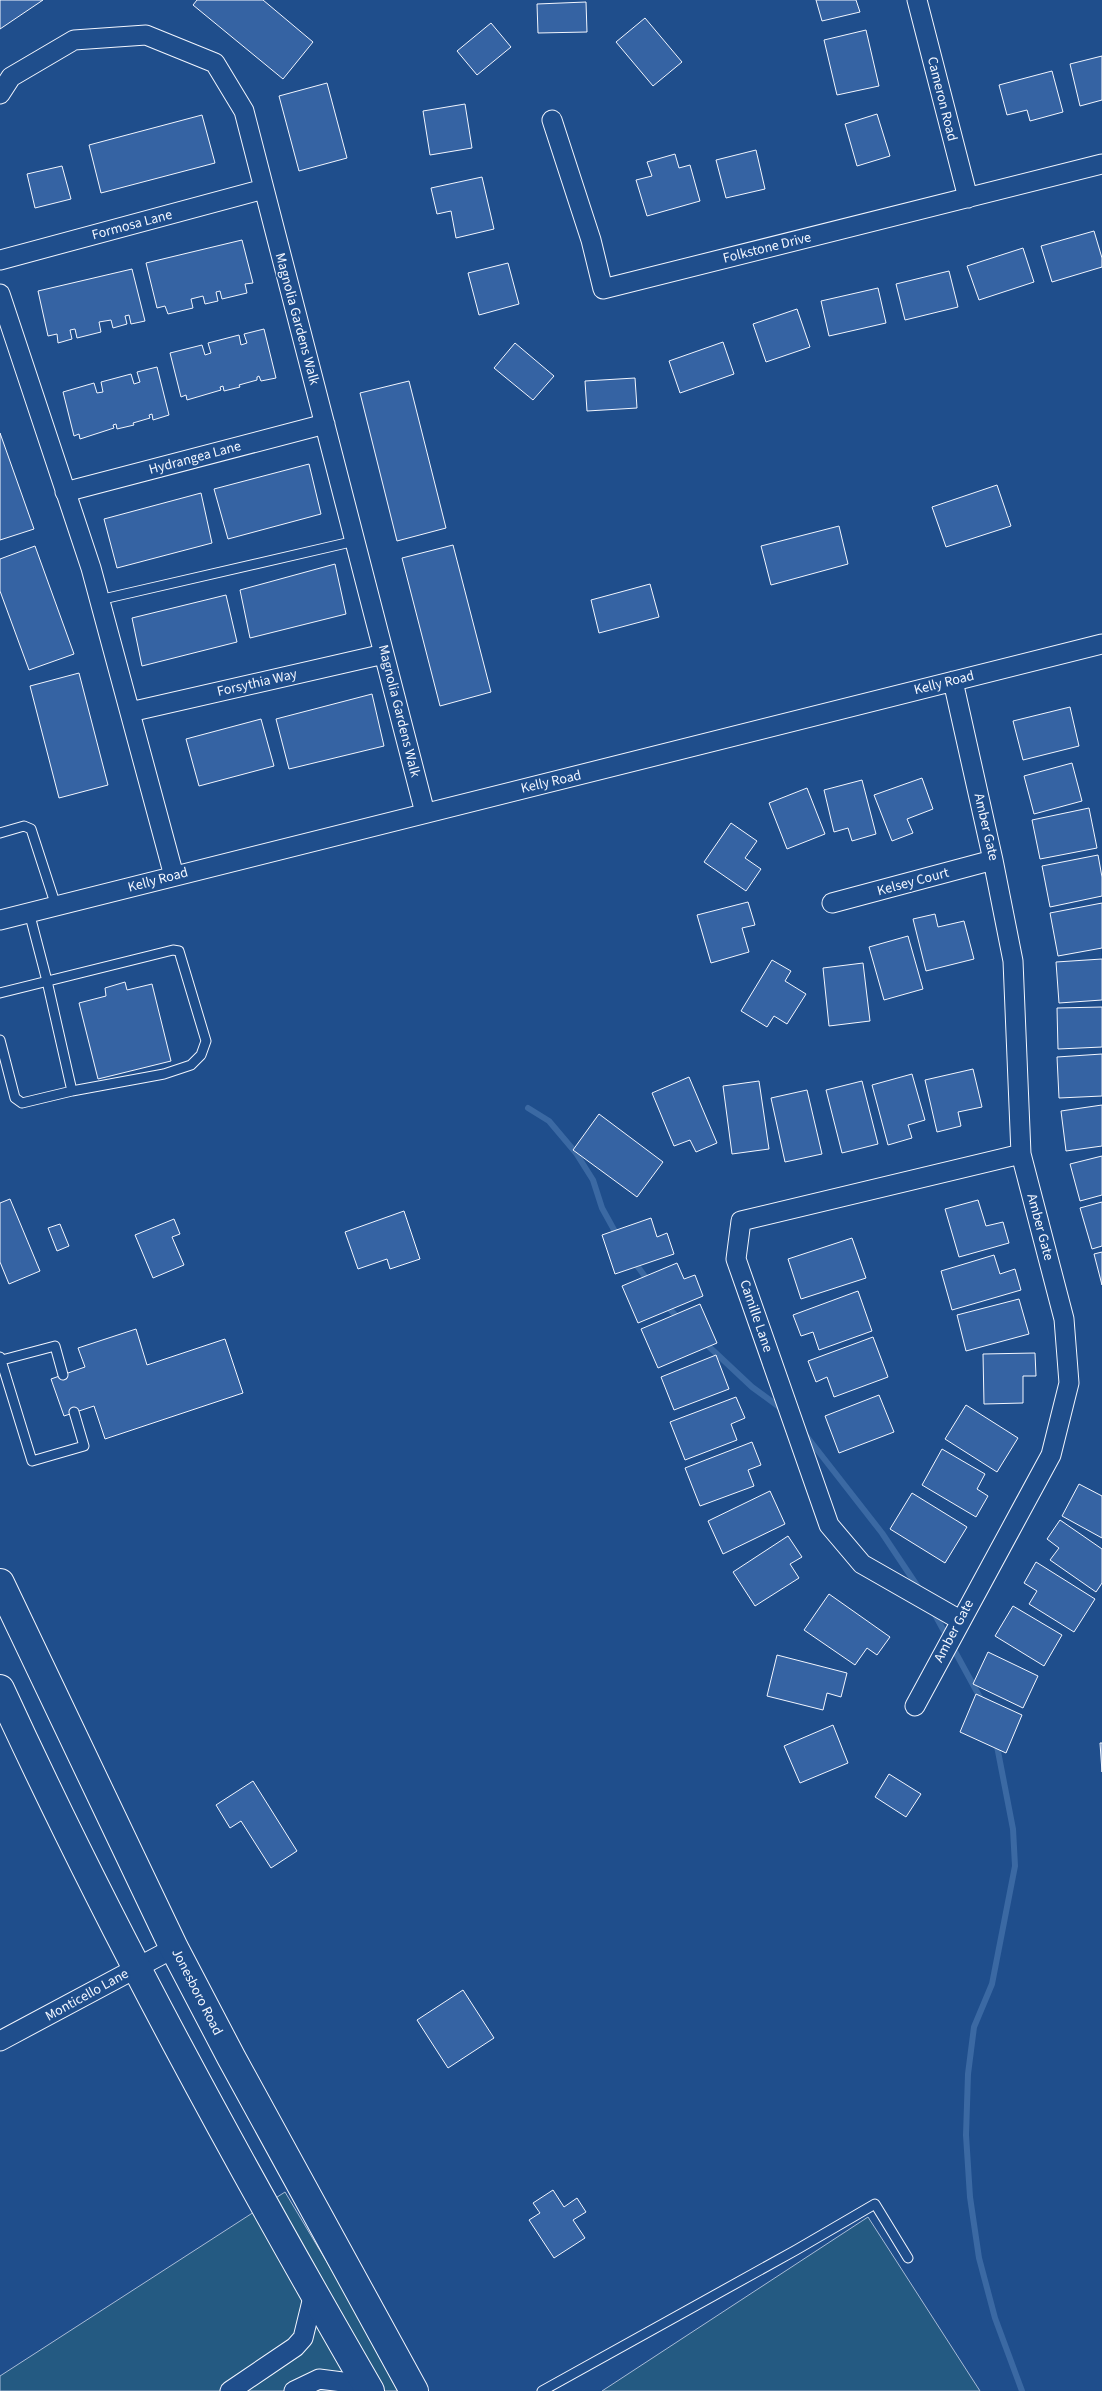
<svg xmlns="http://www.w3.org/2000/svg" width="1102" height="2391" font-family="'Source Sans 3',sans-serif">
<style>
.green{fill:#245a82;stroke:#a8bbd7}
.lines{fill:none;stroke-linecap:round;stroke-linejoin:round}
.stream{stroke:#3b69a3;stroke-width:6}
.building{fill:#3563a3;stroke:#f2f6ff}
.service-casing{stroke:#f2f6ff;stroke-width:11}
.minor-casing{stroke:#f2f6ff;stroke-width:21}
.primary-casing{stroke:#f2f6ff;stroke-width:30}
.service{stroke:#1f4e8c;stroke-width:9}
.minor{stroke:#1f4e8c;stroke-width:19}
.primary{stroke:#1f4e8c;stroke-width:28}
.labels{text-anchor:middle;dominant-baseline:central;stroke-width:4;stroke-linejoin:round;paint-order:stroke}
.street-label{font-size:14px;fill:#f2f6ff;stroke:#1f4e8c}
</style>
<rect width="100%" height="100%" fill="#1f4e8c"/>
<!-- green -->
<path class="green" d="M 285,2192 L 404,2391 L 0,2391 L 0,2376 Z
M 868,2217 L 980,2391 L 602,2391 Z"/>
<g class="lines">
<!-- stream -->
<path class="stream" d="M 528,1108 L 549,1121 L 576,1153 L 593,1180 L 602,1208 L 618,1237
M 633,1260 L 649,1282
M 665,1304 L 681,1321
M 703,1341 L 752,1387 L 782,1409
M 804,1433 L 882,1533 L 920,1590
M 933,1611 L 983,1703
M 996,1741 L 1013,1829 L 1015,1866 L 992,1984 L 974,2027 L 968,2074 L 966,2135 L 970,2197 L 979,2258 L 995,2318 L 1022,2391"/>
</g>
<!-- building -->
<path class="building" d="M 0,0 L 43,0 L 0,29 Z
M 197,0 L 263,0 L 313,42 L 283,79 L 193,5 Z
M 816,0 L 856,0 L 860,12 L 822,21 Z
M 586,2 L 587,32 L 538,33 L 537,4 Z
M 645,18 L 682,62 L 653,86 L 616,42 Z
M 491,23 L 511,47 L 477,75 L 457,51 Z
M 866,30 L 879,86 L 837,95 L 824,40 Z
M 1102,56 L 1102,100 L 1080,106 L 1070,64 Z
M 1052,71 L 1063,112 L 1030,121 L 1027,110 L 1007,115 L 999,85 Z
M 327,83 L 347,158 L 299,171 L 279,96 Z
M 465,104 L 472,148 L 430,155 L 423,111 Z
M 877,114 L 890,156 L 857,166 L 845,124 Z
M 202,115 L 215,163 L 101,193 L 89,145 Z
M 756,150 L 765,189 L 726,198 L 716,160 Z
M 675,154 L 679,168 L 690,165 L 700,201 L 647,216 L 636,180 L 652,176 L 647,162 Z
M 62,166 L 71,199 L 35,208 L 27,174 Z
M 482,177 L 494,229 L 456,238 L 451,211 L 437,214 L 431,188 Z
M 1094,231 L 1102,258 L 1102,267 L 1052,282 L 1041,246 Z
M 242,240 L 253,283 L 245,284 L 247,293 L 222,299 L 220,291 L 216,292 L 218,301 L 205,304 L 203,296 L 191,299 L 193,308 L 168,314 L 165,306 L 157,308 L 146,263 Z
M 1023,248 L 1034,282 L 979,300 L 967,266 Z
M 508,263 L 519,304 L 479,315 L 468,273 Z
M 132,269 L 145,321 L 131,324 L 129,315 L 125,316 L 127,324 L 113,328 L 111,320 L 99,322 L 101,332 L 77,338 L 75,329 L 70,330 L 72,339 L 58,343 L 57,334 L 48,336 L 38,291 Z
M 949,271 L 958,307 L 905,320 L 896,284 Z
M 878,288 L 886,323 L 829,336 L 821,301 Z
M 797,309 L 810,347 L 766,362 L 753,324 Z
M 264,329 L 276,378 L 261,381 L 259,376 L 257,377 L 257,380 L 239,385 L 240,387 L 224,391 L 223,386 L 220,387 L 221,390 L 187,400 L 186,395 L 181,397 L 170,353 L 202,345 L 205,355 L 211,353 L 208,343 L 239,335 L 241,345 L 247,343 L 244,334 Z
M 723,342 L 734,374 L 680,393 L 669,361 Z
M 515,343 L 554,376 L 533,400 L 494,368 Z
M 157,367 L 169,415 L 153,420 L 152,414 L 149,415 L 150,418 L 133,423 L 134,425 L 117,429 L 116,424 L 113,425 L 114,428 L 80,439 L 79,434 L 74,436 L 63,392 L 94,383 L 97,393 L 103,392 L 101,382 L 131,374 L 134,384 L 140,382 L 137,372 Z
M 635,378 L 637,408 L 587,411 L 585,381 Z
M 409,381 L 446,528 L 397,541 L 360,393 Z
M 0,433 L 34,529 L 0,540 Z
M 309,464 L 321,514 L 228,539 L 214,489 Z
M 997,485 L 1011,526 L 946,547 L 932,507 Z
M 201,493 L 212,543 L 117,568 L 104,519 Z
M 839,526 L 848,564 L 771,585 L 761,546 Z
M 453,545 L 491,692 L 440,706 L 402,558 Z
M 35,546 L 74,654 L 29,670 L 0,591 L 0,559 Z
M 335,564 L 346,614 L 250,638 L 240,590 Z
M 650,584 L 659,617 L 599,633 L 591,600 Z
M 226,595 L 237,642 L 142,666 L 132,618 Z
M 79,673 L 108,785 L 59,798 L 30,686 Z
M 372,694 L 384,746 L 289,769 L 276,719 Z
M 1070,707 L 1079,746 L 1023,760 L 1013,721 Z
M 261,719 L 274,766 L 199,786 L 186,739 Z
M 1072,763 L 1082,801 L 1034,814 L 1024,776 Z
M 922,778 L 933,809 L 907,819 L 913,833 L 892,841 L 874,795 Z
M 862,780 L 876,834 L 852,841 L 848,828 L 834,832 L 824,790 Z
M 807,788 L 825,834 L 787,849 L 769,803 Z
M 1089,808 L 1097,848 L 1040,859 L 1032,820 Z
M 731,823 L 757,841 L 745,858 L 761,869 L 746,891 L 704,862 Z
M 1098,855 L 1102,877 L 1102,896 L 1050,907 L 1042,866 Z
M 748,902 L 755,925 L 742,928 L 749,952 L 711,963 L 697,915 Z
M 1102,903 L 1102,948 L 1058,956 L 1050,913 Z
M 935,914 L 938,927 L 964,921 L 974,959 L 926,971 L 913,919 Z
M 908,936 L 923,989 L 884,1000 L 869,947 Z
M 1102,959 L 1102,1000 L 1059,1003 L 1056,962 Z
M 772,960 L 791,971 L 785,981 L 806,994 L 787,1024 L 774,1016 L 767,1027 L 741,1011 Z
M 863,963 L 870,1021 L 829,1026 L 823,968 Z
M 125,982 L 127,990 L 152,984 L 171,1061 L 98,1079 L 79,1003 L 106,996 L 105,988 Z
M 1102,1007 L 1102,1047 L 1058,1049 L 1057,1008 Z
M 1102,1054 L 1102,1096 L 1059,1098 L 1057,1057 Z
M 973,1069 L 982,1107 L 958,1112 L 961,1126 L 937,1132 L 925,1080 Z
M 912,1074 L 925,1120 L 908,1125 L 912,1138 L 888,1145 L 872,1085 Z
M 689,1077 L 717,1143 L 696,1152 L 690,1140 L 674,1146 L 652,1093 Z
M 759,1081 L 769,1149 L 732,1154 L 723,1086 Z
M 862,1081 L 878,1144 L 842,1153 L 826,1090 Z
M 807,1090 L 822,1154 L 785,1162 L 771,1098 Z
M 1102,1105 L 1102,1146 L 1066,1151 L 1061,1111 Z
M 599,1114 L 663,1162 L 637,1197 L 573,1150 Z
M 1102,1156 L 1102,1195 L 1080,1201 L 1070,1164 Z
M 10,1199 L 40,1271 L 9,1284 L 0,1262 L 0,1203 Z
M 978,1200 L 986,1226 L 1003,1222 L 1009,1243 L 959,1257 L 945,1209 Z
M 1102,1202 L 1102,1246 L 1092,1249 L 1080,1208 Z
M 404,1211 L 420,1259 L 390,1269 L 387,1259 L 358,1269 L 345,1232 Z
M 651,1218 L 657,1237 L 667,1233 L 674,1254 L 615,1274 L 602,1235 Z
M 174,1219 L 180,1234 L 172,1237 L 184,1265 L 153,1278 L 135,1235 Z
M 60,1224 L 69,1246 L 57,1251 L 48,1228 Z
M 852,1238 L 866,1278 L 801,1299 L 788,1259 Z
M 1102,1252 L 1102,1285 L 1094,1254 Z
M 994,1255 L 1000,1274 L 1015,1269 L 1021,1290 L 952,1310 L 941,1271 Z
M 677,1263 L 684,1279 L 695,1275 L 703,1296 L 638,1323 L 622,1286 Z
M 858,1291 L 872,1331 L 819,1350 L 813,1332 L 801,1336 L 793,1315 Z
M 1019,1299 L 1029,1334 L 966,1351 L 957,1315 Z
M 700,1304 L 717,1343 L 658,1368 L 641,1329 Z
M 136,1329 L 147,1365 L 225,1339 L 243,1393 L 105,1439 L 94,1406 L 64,1416 L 51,1379 L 85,1367 L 78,1348 Z
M 873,1337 L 888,1377 L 834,1397 L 827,1377 L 816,1382 L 808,1361 Z
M 1035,1353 L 1036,1376 L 1023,1376 L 1023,1403 L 984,1404 L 983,1354 Z
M 716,1355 L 729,1389 L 674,1410 L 661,1377 Z
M 879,1395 L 894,1432 L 839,1453 L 825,1416 Z
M 736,1397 L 745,1418 L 731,1424 L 737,1440 L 685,1460 L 670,1422 Z
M 966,1405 L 1018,1438 L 997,1472 L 945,1439 Z
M 752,1442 L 761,1465 L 748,1470 L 754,1486 L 700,1506 L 685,1468 Z
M 942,1449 L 985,1474 L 977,1489 L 988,1496 L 976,1517 L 922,1485 Z
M 1079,1484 L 1102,1496 L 1102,1538 L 1062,1516 Z
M 770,1491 L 785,1524 L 723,1554 L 708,1521 Z
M 912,1493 L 967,1527 L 945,1563 L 890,1529 Z
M 1060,1520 L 1102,1549 L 1102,1583 L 1096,1592 L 1050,1560 L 1059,1548 L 1047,1539 Z
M 788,1536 L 802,1557 L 790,1564 L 799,1578 L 755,1606 L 733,1572 Z
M 1036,1562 L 1095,1599 L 1074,1632 L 1029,1604 L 1037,1591 L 1024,1583 Z
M 829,1594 L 890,1637 L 877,1655 L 867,1648 L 855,1665 L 804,1630 Z
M 1013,1606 L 1062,1635 L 1044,1666 L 995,1636 Z
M 988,1652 L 1038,1676 L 1023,1708 L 973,1684 Z
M 777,1655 L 847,1673 L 841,1697 L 827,1693 L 823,1710 L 767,1696 Z
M 976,1694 L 1022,1715 L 1006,1753 L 960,1732 Z
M 833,1725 L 848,1763 L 800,1783 L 784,1746 Z
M 1100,1743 L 1102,1743 L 1102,1772 Z
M 889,1774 L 921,1794 L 906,1817 L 875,1797 Z
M 253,1781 L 297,1851 L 271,1868 L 241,1821 L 230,1828 L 216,1805 Z
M 463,1990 L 494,2038 L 448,2068 L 417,2020 Z
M 553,2190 L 564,2207 L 577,2198 L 586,2212 L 573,2220 L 585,2238 L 554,2258 L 529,2220 L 540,2213 L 533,2203 Z"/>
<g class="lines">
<!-- service casing -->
<g class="service-casing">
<path id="service" d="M 99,600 L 355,541
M 0,833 L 24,826 L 31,829 L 56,906
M 29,912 L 47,981 L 72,1091
M 0,993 L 173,950 L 179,951 L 206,1041 L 201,1055 L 191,1065 L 164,1074 L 72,1091 L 22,1103 L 15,1098 L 0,1040
M 0,1357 L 32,1461 L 84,1446 L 74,1412
M 2,1360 L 55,1346 L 63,1375
M 542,2391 L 796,2250 L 875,2204 L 908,2258"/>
</g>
<!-- minor casing -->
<g class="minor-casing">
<path id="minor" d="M 917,0 L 968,198
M 0,94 L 11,77 L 74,40 L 146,35 L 215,63 L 244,111 L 425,813
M 552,120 L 591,240 L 603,289 L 1102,164
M 0,260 L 264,189
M 0,294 L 91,568 L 174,876
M 65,492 L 325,424
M 130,712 L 384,654
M 832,903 L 993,860
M 0,920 L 1102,644
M 960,1620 L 862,1564 L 829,1525 L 736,1259 L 741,1221 L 1021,1154
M 915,1706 L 1051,1455 L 1069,1383 L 1064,1319 L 1021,1154 L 1013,961 L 993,860 L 953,681
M 0,2041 L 174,1948
M 230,2391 L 295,2347 L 303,2338 L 314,2293
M 294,2391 L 319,2379 L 366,2385"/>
</g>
<!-- primary casing -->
<g class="primary-casing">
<path id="primary" d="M 0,1583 L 174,1948 L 231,2057 L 414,2391
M 0,1689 C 110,1929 238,2162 370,2391"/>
</g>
<!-- service -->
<use href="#service" class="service"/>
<!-- minor -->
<use href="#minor" class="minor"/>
<!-- primary -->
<use href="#primary" class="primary"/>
</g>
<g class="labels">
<!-- street labels -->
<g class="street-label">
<text transform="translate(942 99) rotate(76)">Cameron Road</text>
<text transform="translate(132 225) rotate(-15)">Formosa Lane</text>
<text transform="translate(767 248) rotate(-14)">Folkstone Drive</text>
<text transform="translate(297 319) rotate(75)">Magnolia Gardens Walk</text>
<text transform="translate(195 458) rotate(-15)">Hydrangea Lane</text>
<text transform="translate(257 683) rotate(-13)">Forsythia Way</text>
<text transform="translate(944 683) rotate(-14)">Kelly Road</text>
<text transform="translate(399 711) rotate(76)">Magnolia Gardens Walk</text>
<text transform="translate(551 782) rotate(-13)">Kelly Road</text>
<text transform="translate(986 827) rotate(77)">Amber Gate</text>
<text transform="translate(158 880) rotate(-15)">Kelly Road</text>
<text transform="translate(913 882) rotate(-15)">Kelsey Court</text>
<text transform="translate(1040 1227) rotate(75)">Amber Gate</text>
<text transform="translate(756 1316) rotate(71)">Camille Lane</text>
<text transform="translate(954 1631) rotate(-62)">Amber Gate</text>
<text transform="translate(197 1992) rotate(63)">Jonesboro Road</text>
<text transform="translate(87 1995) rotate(-29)">Monticello Lane</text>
</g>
</g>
</svg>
